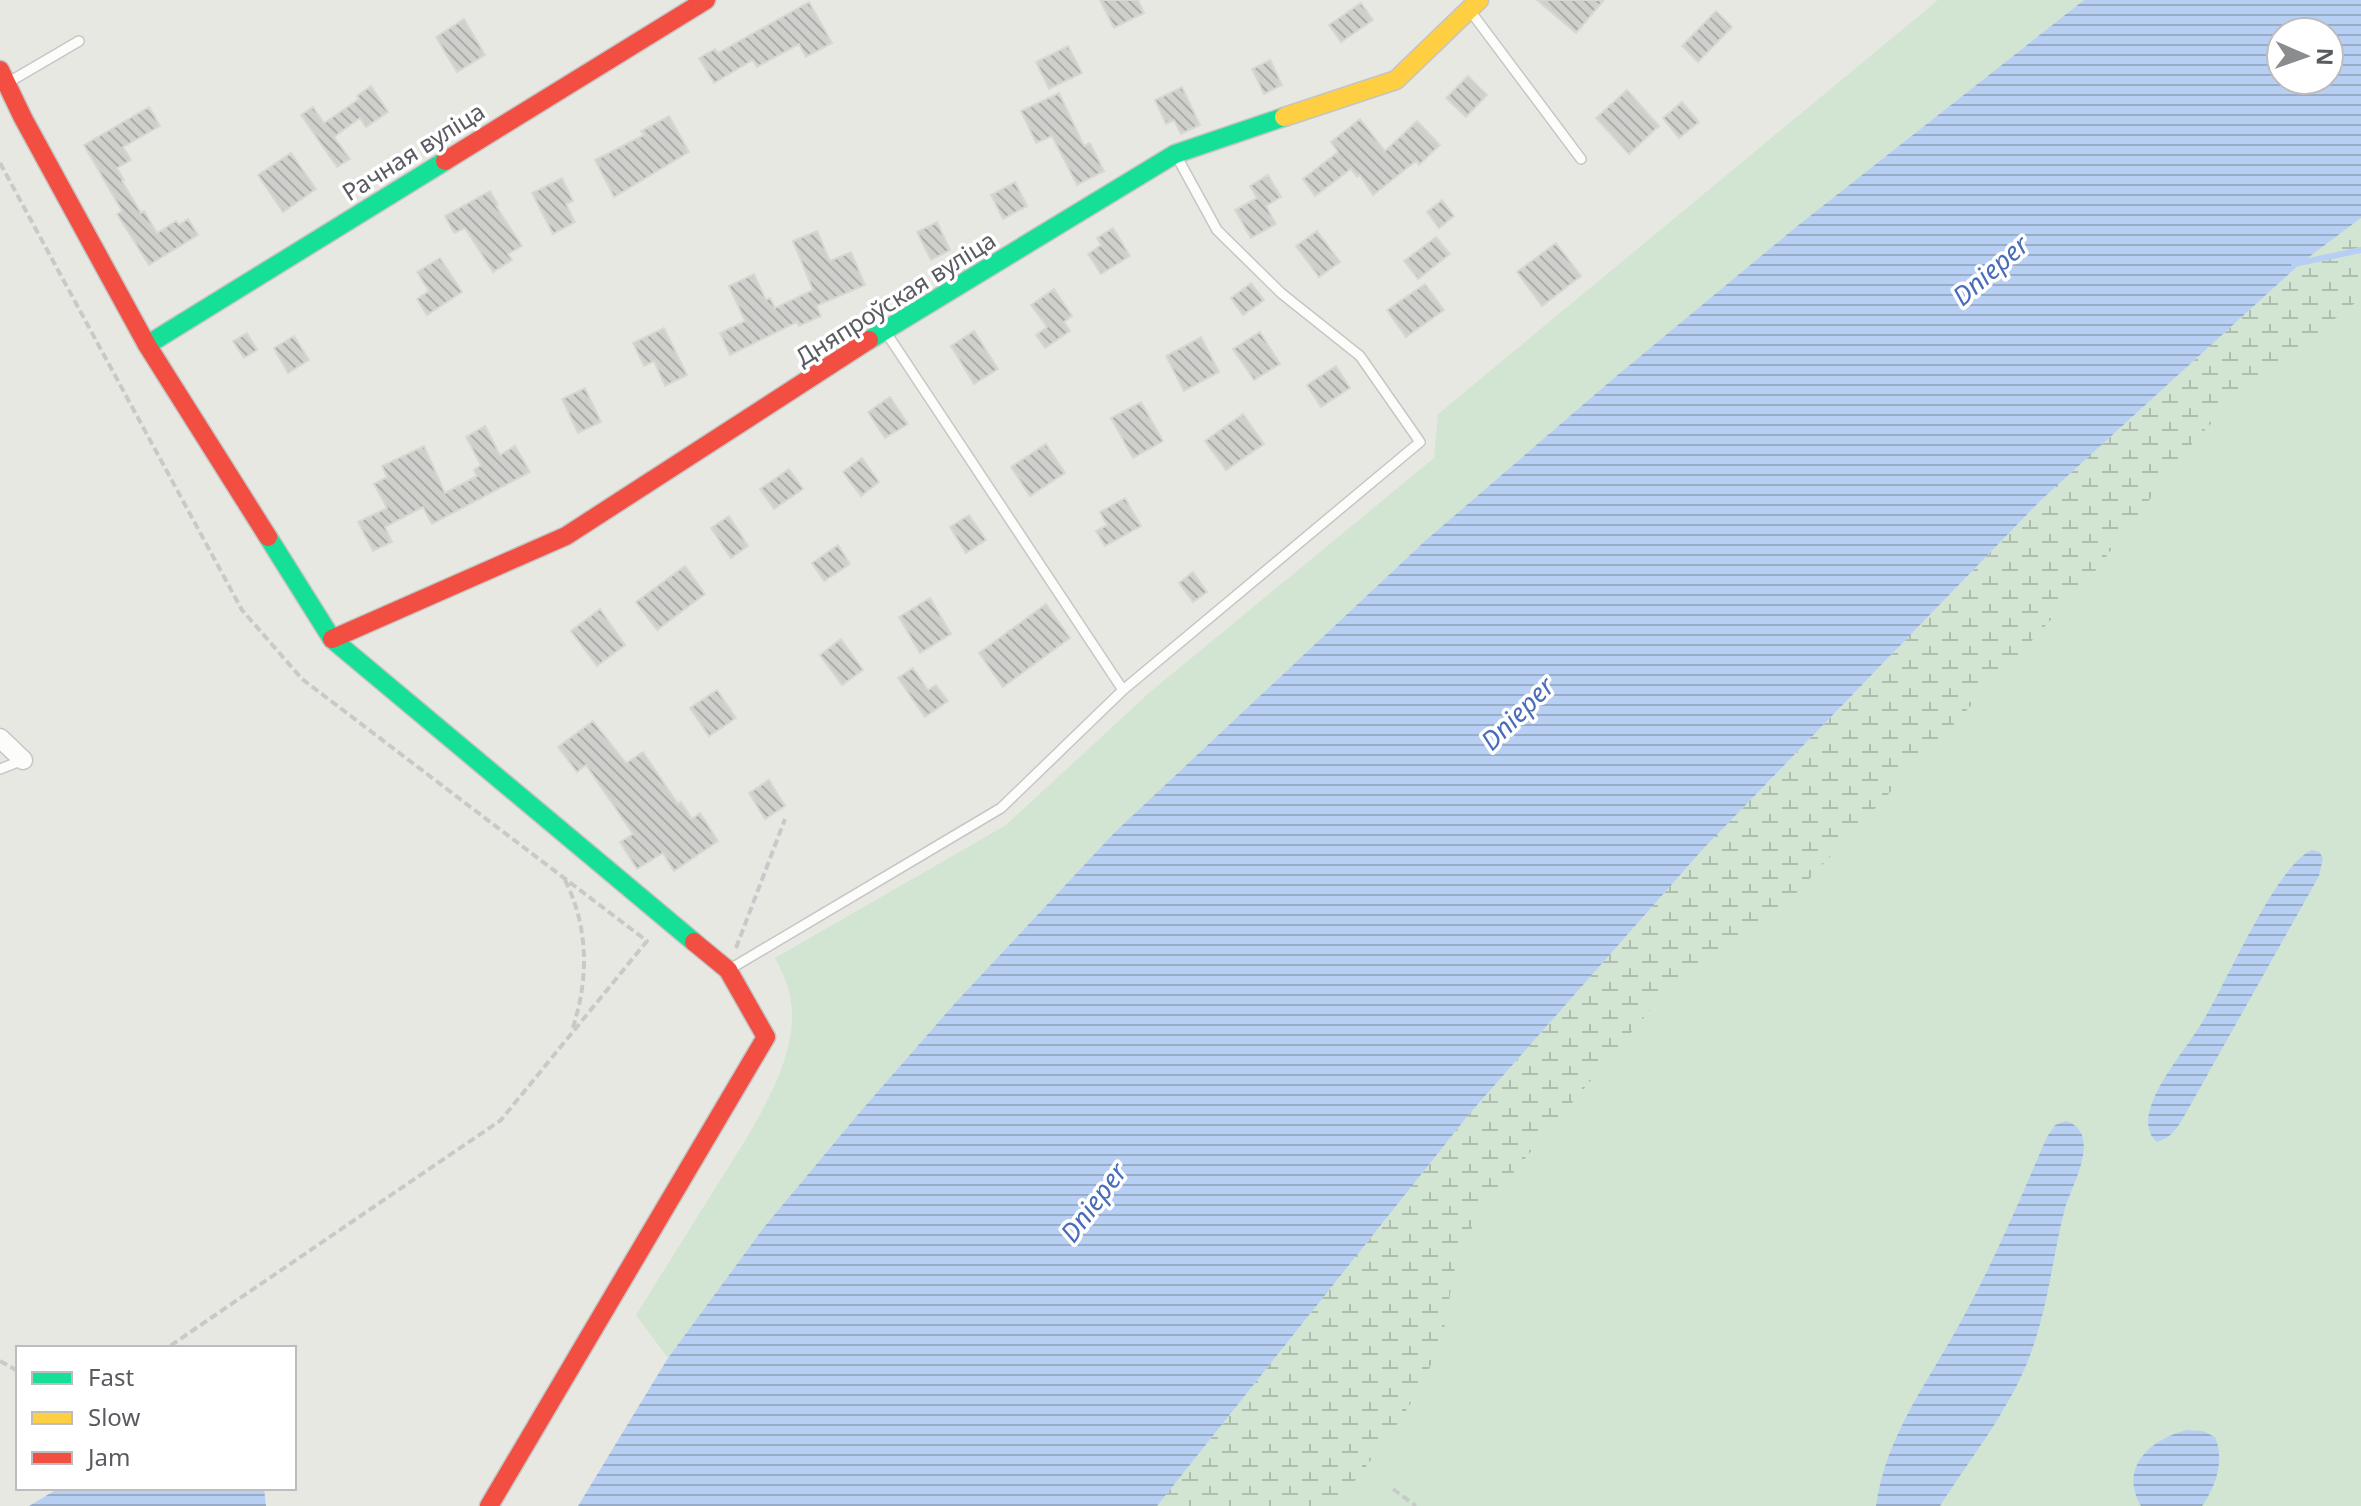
<svg xmlns="http://www.w3.org/2000/svg" width="2361" height="1506" font-family="'Noto Sans',sans-serif">
<style>
.grass{fill:#d1e5d2}
.wetland{fill:url(#wetland-marsh)}
.water{fill:url(#water-rules);fill-rule:evenodd}
.lines{fill:none;stroke-linecap:round;stroke-linejoin:round}
.stream{stroke:#b7cff2;stroke-width:6}
.building{fill:url(#building-back-hatch);stroke:#d8d7d2;stroke-width:2}
.lane-casing{stroke:#c6c6c5;stroke-width:12}
.street-casing{stroke:#c6c6c5;stroke-width:21}
.fast-casing{stroke:#c4c4c4;stroke-width:21}
.slow-casing{stroke:#c4c4c4;stroke-width:21}
.jam-casing{stroke:#c4c4c4;stroke-width:21}
.path{stroke:#c7cac9;stroke-width:4;stroke-dasharray:8 4;stroke-linecap:butt}
.lane{stroke:#fcfcfb;stroke-width:9}
.street{stroke:#fcfcfb;stroke-width:18}
.fast{stroke:#16e098;stroke-width:18}
.slow{stroke:#ffcf43;stroke-width:18}
.jam{stroke:#f24e42;stroke-width:18}
.labels{text-anchor:middle;dominant-baseline:central;stroke-width:7;stroke-linejoin:round;paint-order:stroke}
.street-label{font-size:24px;fill:#595b61;stroke:#fff}
.water-label{font-size:26px;font-style:italic;fill:#486cba;stroke:#fff}
</style>
<defs>
<pattern id="wetland-marsh" width="20" height="14" patternUnits="userSpaceOnUse" patternTransform="scale(2)"><rect width="20" height="14" fill="#d1e5d2"/><path d="M1 5h8M5 5V1M11 12h8M15 12V8" fill="none" stroke="#adbdae"/></pattern>
<pattern id="water-rules" width="6" height="5" patternUnits="userSpaceOnUse" patternTransform="scale(2)"><rect width="6" height="5" fill="#b7cff2"/><path d="M0 2.5h6" fill="none" stroke="#98abc7"/></pattern>
<pattern id="building-back-hatch" width="6" height="6" patternUnits="userSpaceOnUse" patternTransform="scale(2)"><rect width="6" height="6" fill="#cfcfcc"/><path d="M-1 5l2 2M0 0l6 6M5-1l2 2" fill="none" stroke="#ababa9"/></pattern>
</defs>
<rect width="100%" height="100%" fill="#e8e8e3"/>
<!-- grass -->
<path class="grass" d="M 1938,0 L 2084,0 L 1796,227 L 1614,378 L 1425,541 L 1115,832 L 956,1002 L 860,1112 L 765,1226 L 668,1358 L 636,1315 C 661,1275 686,1235 711,1195 C 742,1144 795,1072 792,1011 C 791,991 784,975 775,958 L 1006,825 L 1150,692 L 1434,458 L 1438,414 Z
M 2361,218 L 2361,1506 L 1157,1506 L 1470,1113 Z"/>
<!-- wetland -->
<path class="wetland" d="M 2361,218 L 2361,298 L 2239,395 L 2195,440 L 2089,579 L 1770,921 C 1737,948 1701,962 1667,990 L 1486,1205 C 1473,1226 1459,1248 1454,1272 C 1449,1294 1448,1318 1441,1339 C 1419,1404 1376,1453 1335,1506 L 1157,1506 L 1470,1113 L 1703,849 L 2040,501 L 2301,263 Z"/>
<!-- water -->
<path class="water" d="M 2084,0 L 2361,0 L 2361,218 L 2301,263 L 2040,501 L 1703,849 L 1470,1113 L 1157,1506 L 578,1506 L 668,1358 L 765,1226 L 860,1112 L 956,1002 L 1115,832 L 1425,541 L 1614,378 L 1796,227 ZM 2329,32 L 2329,80 L 2281,80 L 2281,32 Z
M 2312,850 L 2319,852 L 2323,858 L 2319,876 L 2182,1120 C 2175,1131 2170,1138 2157,1142 C 2145,1132 2147,1116 2152,1103 C 2164,1072 2188,1047 2204,1019 C 2227,982 2276,865 2312,850 Z
M 2066,1121 C 2103,1133 2072,1185 2065,1208 C 2053,1254 2049,1301 2033,1347 C 2013,1406 1973,1454 1940,1506 L 1876,1506 C 1886,1433 1932,1377 1965,1314 C 1996,1257 2021,1197 2047,1137 L 2055,1125 Z
M 2187,1430 L 2203,1431 L 2215,1437 C 2225,1460 2216,1486 2202,1506 L 2141,1506 C 2118,1467 2151,1439 2187,1430 Z
M 59,1488 L 264,1488 L 266,1506 L 29,1506 Z"/>
<g class="lines">
<!-- stream -->
<path class="stream" d="M 2294,264 L 2361,250"/>
</g>
<!-- building -->
<path class="building" d="M 1100,0 L 1138,0 L 1144,13 L 1114,28 Z
M 1537,0 L 1604,0 L 1576,33 Z
M 809,2 L 832,43 L 806,57 L 799,44 L 757,67 L 753,60 L 714,83 L 699,58 L 715,49 L 718,53 Z
M 1361,3 L 1373,20 L 1341,42 L 1329,25 Z
M 1716,11 L 1732,27 L 1698,62 L 1682,46 Z
M 464,19 L 485,55 L 457,72 L 436,37 Z
M 1068,46 L 1082,73 L 1049,89 L 1036,62 Z
M 1270,60 L 1282,85 L 1264,94 L 1252,69 Z
M 1468,76 L 1487,95 L 1466,117 L 1446,98 Z
M 371,86 L 388,112 L 366,127 L 360,118 L 334,137 L 350,159 L 337,167 L 301,115 L 313,107 L 324,123 L 359,99 L 357,96 Z
M 1182,87 L 1200,125 L 1181,134 L 1174,120 L 1166,124 L 1155,100 Z
M 1627,90 L 1659,126 L 1629,154 L 1596,118 Z
M 1059,93 L 1084,146 L 1090,143 L 1104,171 L 1077,185 L 1052,136 L 1036,143 L 1021,111 Z
M 1682,102 L 1699,122 L 1679,138 L 1663,118 Z
M 149,107 L 160,126 L 123,147 L 131,160 L 117,168 L 124,180 L 122,181 L 141,213 L 144,211 L 157,233 L 176,221 L 179,225 L 188,219 L 198,235 L 149,265 L 117,214 L 122,211 L 84,145 Z
M 669,116 L 689,152 L 614,197 L 595,160 L 644,135 L 641,131 Z
M 1360,119 L 1385,151 L 1417,121 L 1440,145 L 1419,165 L 1416,161 L 1373,195 L 1360,175 L 1357,177 L 1351,169 L 1315,196 L 1303,179 L 1338,152 L 1331,142 Z
M 291,153 L 316,189 L 283,212 L 258,175 Z
M 1268,175 L 1281,197 L 1266,206 L 1276,224 L 1251,238 L 1235,210 L 1257,198 L 1250,186 Z
M 562,178 L 573,201 L 566,204 L 575,222 L 553,234 L 532,193 Z
M 1015,182 L 1027,206 L 1003,219 L 991,195 Z
M 490,191 L 498,205 L 496,206 L 522,246 L 508,254 L 512,260 L 493,272 L 465,228 L 454,233 L 445,216 Z
M 1442,200 L 1454,216 L 1439,228 L 1427,212 Z
M 937,222 L 950,250 L 931,260 L 917,232 Z
M 1113,228 L 1130,256 L 1101,274 L 1088,254 L 1101,245 L 1097,238 Z
M 817,231 L 830,261 L 851,252 L 865,285 L 816,306 L 821,316 L 799,326 L 797,322 L 730,355 L 720,333 L 745,321 L 729,286 L 754,274 L 766,300 L 770,298 L 775,308 L 813,290 L 793,241 Z
M 1317,231 L 1340,262 L 1319,277 L 1296,246 Z
M 1436,237 L 1450,254 L 1418,279 L 1404,261 Z
M 1556,243 L 1581,276 L 1542,306 L 1517,272 Z
M 440,258 L 462,292 L 427,315 L 417,299 L 429,291 L 417,272 Z
M 1251,283 L 1264,300 L 1243,315 L 1231,298 Z
M 1425,284 L 1444,310 L 1406,337 L 1387,310 Z
M 1054,289 L 1072,316 L 1064,322 L 1070,331 L 1045,348 L 1036,335 L 1047,327 L 1031,305 Z
M 664,328 L 687,375 L 665,386 L 654,361 L 644,366 L 633,343 Z
M 974,331 L 998,369 L 974,384 L 951,346 Z
M 1260,332 L 1280,364 L 1254,380 L 1233,349 Z
M 247,333 L 257,350 L 244,358 L 233,341 Z
M 294,336 L 309,360 L 288,373 L 274,348 Z
M 1201,337 L 1219,372 L 1184,391 L 1166,356 Z
M 1336,366 L 1350,388 L 1321,407 L 1307,385 Z
M 585,388 L 601,422 L 578,433 L 562,399 Z
M 890,397 L 908,424 L 885,438 L 868,412 Z
M 1141,402 L 1163,441 L 1133,458 L 1111,418 Z
M 1243,414 L 1264,444 L 1226,470 L 1205,441 Z
M 485,426 L 500,455 L 515,446 L 530,472 L 432,524 L 423,507 L 385,527 L 392,542 L 373,551 L 358,522 L 387,508 L 374,484 L 387,477 L 382,466 L 424,446 L 445,493 L 477,476 L 474,470 L 481,465 L 466,437 Z
M 1046,444 L 1065,473 L 1030,496 L 1011,467 Z
M 862,458 L 879,482 L 861,496 L 843,472 Z
M 789,469 L 803,489 L 774,509 L 760,489 Z
M 1125,498 L 1141,526 L 1105,546 L 1096,531 L 1107,525 L 1100,512 Z
M 969,515 L 986,540 L 966,553 L 950,527 Z
M 729,516 L 748,546 L 731,558 L 711,528 Z
M 838,545 L 850,564 L 824,581 L 812,563 Z
M 685,566 L 705,594 L 657,630 L 636,602 Z
M 1193,572 L 1207,592 L 1193,602 L 1179,583 Z
M 930,598 L 951,634 L 920,653 L 899,617 Z
M 1046,604 L 1070,638 L 1003,687 L 979,653 Z
M 600,609 L 625,645 L 597,666 L 571,631 Z
M 841,639 L 863,670 L 842,685 L 820,655 Z
M 913,668 L 928,690 L 936,685 L 948,701 L 925,717 L 898,678 Z
M 717,690 L 736,718 L 709,736 L 690,708 Z
M 593,721 L 626,763 L 643,752 L 678,804 L 681,802 L 692,819 L 700,813 L 718,841 L 674,871 L 663,853 L 637,869 L 620,842 L 633,834 L 586,765 L 577,772 L 558,747 Z
M 769,780 L 785,806 L 765,819 L 749,793 Z"/>
<g class="lines">
<!-- lane casing -->
<g class="lane-casing">
<path id="lane" d="M 1471,12 L 1581,159
M 9,82 L 79,41
M 887,334 L 1123,690 L 1420,442 L 1360,356 L 1281,293 L 1217,230 L 1177,157
M 0,769 L 23,760
M 730,969 L 1001,808 L 1123,690"/>
</g>
<!-- street casing -->
<g class="street-casing">
<path id="street" d="M 0,738 L 23,760"/>
</g>
<!-- fast casing -->
<g class="fast-casing">
<path id="fast" d="M 869,340 L 1175,154 L 1284,117
M 147,345 L 445,161
M 268,537 L 332,639 L 694,942"/>
</g>
<!-- slow casing -->
<g class="slow-casing">
<path id="slow" d="M 1284,117 L 1396,80 L 1479,0"/>
</g>
<!-- jam casing -->
<g class="jam-casing">
<path id="jam" d="M 0,70 L 23,118 L 147,345 L 268,537
M 445,161 L 706,0
M 332,639 L 566,536 L 869,340
M 489,1506 L 766,1037 L 728,970 L 694,942"/>
</g>
<!-- path -->
<path class="path" d="M 0,163 L 242,610 L 302,679 L 647,941 L 501,1120 L 167,1348
M 565,880 C 589,928 589,980 572,1030
M 736,948 L 785,819
M 0,1361 L 18,1371
M 1393,1489 L 1416,1506"/>
<!-- lane -->
<use href="#lane" class="lane"/>
<!-- street -->
<use href="#street" class="street"/>
<!-- fast -->
<use href="#fast" class="fast"/>
<!-- slow -->
<use href="#slow" class="slow"/>
<!-- jam -->
<use href="#jam" class="jam"/>
</g>
<g class="labels">
<!-- street labels -->
<g class="street-label">
<text transform="translate(413 151) rotate(-32)">Рачная вуліца</text>
<text transform="translate(895 298) rotate(-32)">Дняпроўская вуліца</text>
</g>
<!-- water labels -->
<g class="water-label">
<text transform="translate(1990 270) rotate(-41)">Dnieper</text>
<text transform="translate(1517 713) rotate(-45)">Dnieper</text>
<text transform="translate(1093 1202) rotate(-53)">Dnieper</text>
</g>
</g>
<!-- legend -->
<rect x="16" y="1346" width="280" height="144" fill="#ffffff" stroke="#bdbdc0" stroke-width="2"/>
<rect x="32" y="1372" width="40" height="12" fill="#16e098" stroke="#bdbdc0" stroke-width="2"/>
<text x="88" y="1386" font-size="24" fill="#595b61">Fast</text>
<rect x="32" y="1412" width="40" height="12" fill="#ffcf43" stroke="#bdbdc0" stroke-width="2"/>
<text x="88" y="1426" font-size="24" fill="#595b61">Slow</text>
<rect x="32" y="1452" width="40" height="12" fill="#f24e42" stroke="#bdbdc0" stroke-width="2"/>
<text x="88" y="1466" font-size="24" fill="#595b61">Jam</text>
<!-- north arrow -->
<g transform="translate(2305 56) rotate(92)"><circle r="38" fill="#ffffff" stroke="#bdbdc0" stroke-width="2"/>
<path d="M0-6L14 30L0 20L-14 30Z" fill="#8b8c8e"/>
<text y="-12" font-size="22" font-weight="bold" text-anchor="middle" fill="#595b61">N</text>
</g>
</svg>
